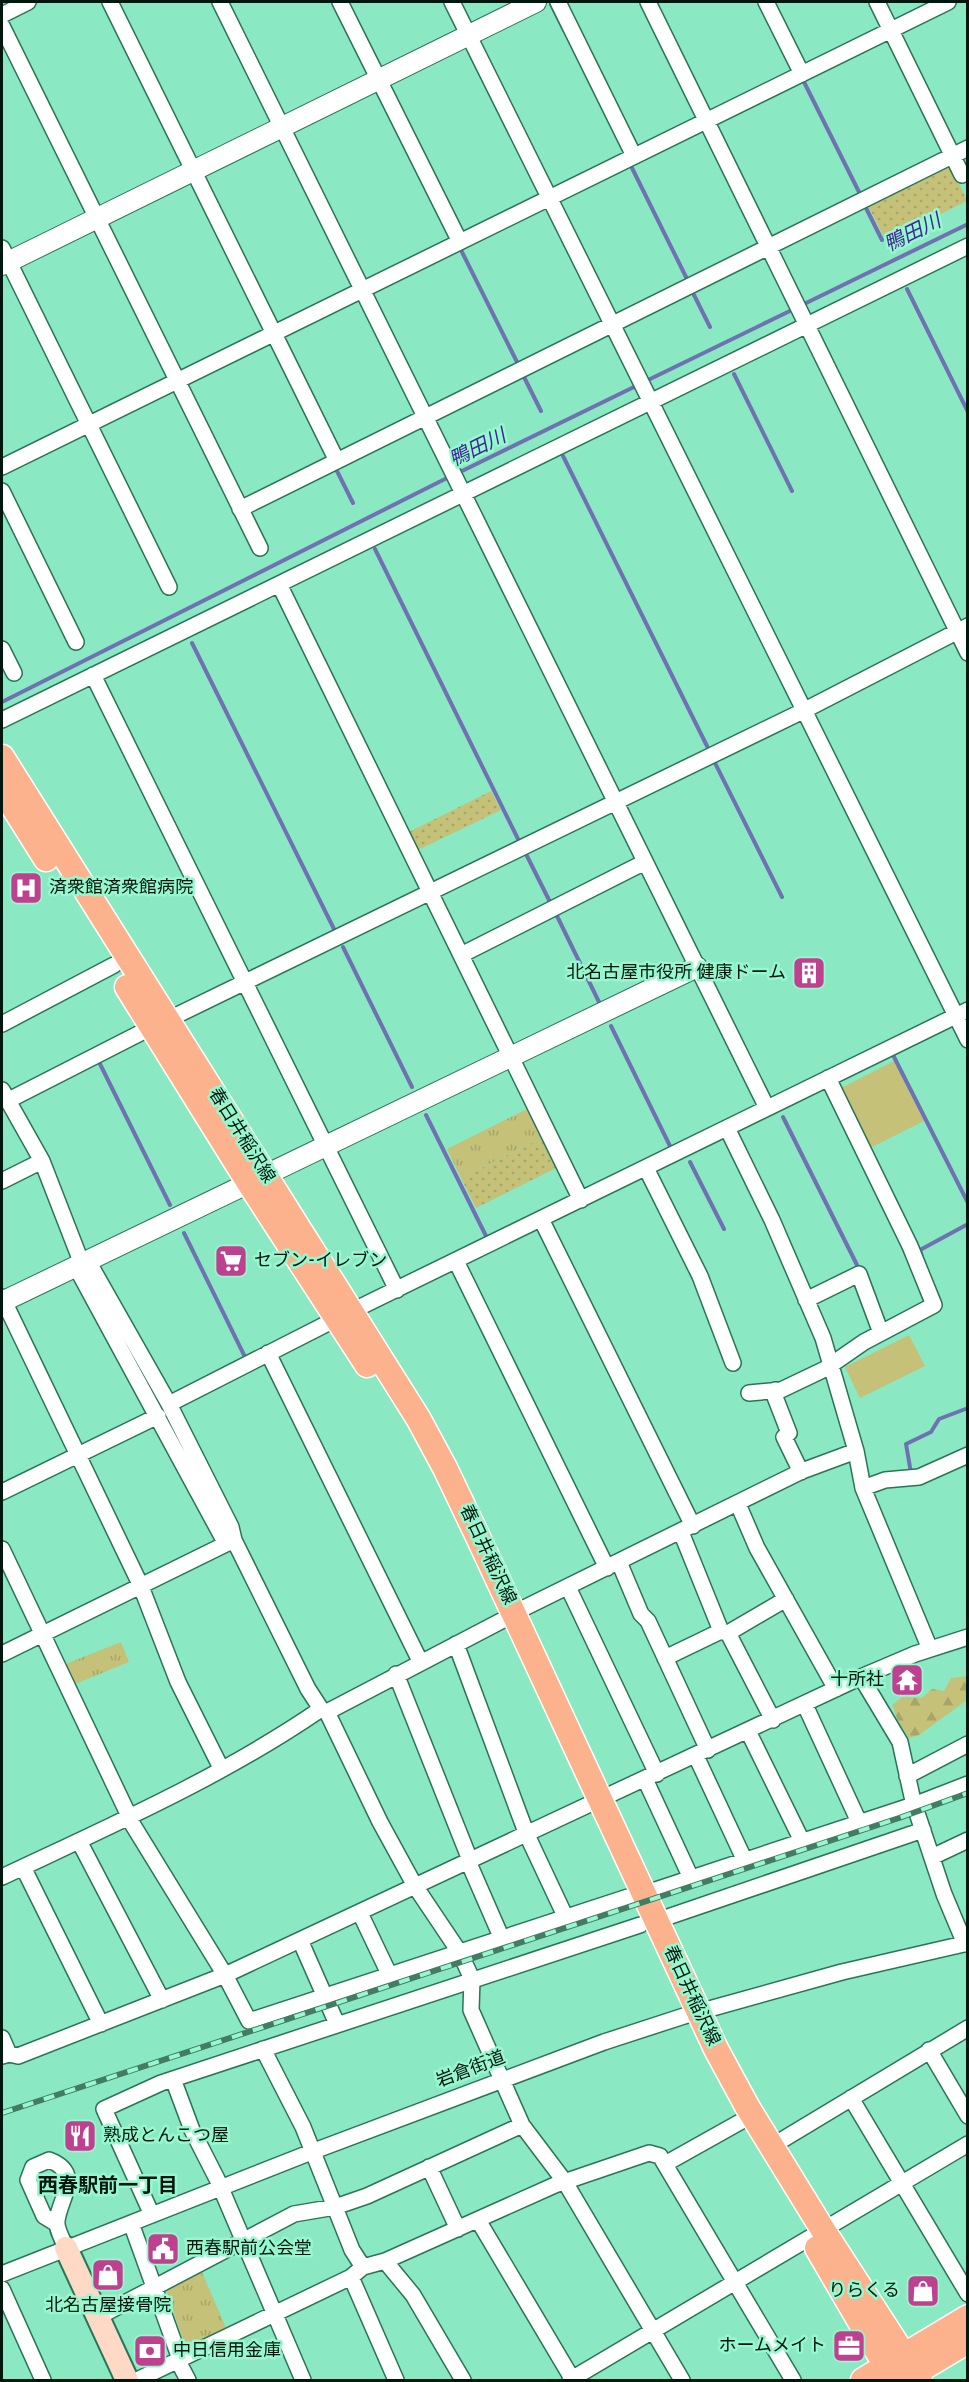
<svg xmlns="http://www.w3.org/2000/svg" width="969" height="2382" font-family="Overpass,'Noto Sans JP',sans-serif">
<style>
.grass{fill:url(#grass-dots)}
.forest{fill:url(#forest-firs)}
.park{fill:url(#park-tufts)}
.garden{fill:#c5c178}
.lines{fill:none;stroke-linecap:round;stroke-linejoin:round}
.stream{stroke:#6f71b2;stroke-width:4}
.minor-casing{stroke:#2a7458;stroke-width:18}
.tertiary-casing{stroke:#2a7458;stroke-width:22}
.secondary-casing{stroke:#2a7458;stroke-width:26}
.primary-casing{stroke:#fff;stroke-width:27}
.minor{stroke:#fff;stroke-width:15}
.tertiary{stroke:#fff;stroke-width:20}
.secondary{stroke:#fdd9c6;stroke-width:22}
.primary{stroke:#fbb28d;stroke-width:24}
.rail-casing{stroke:#427c64;stroke-width:6}
.rail{stroke:#97f7cf;stroke-width:4;stroke-dasharray:11;stroke-linecap:butt}
.labels{text-anchor:middle;dominant-baseline:central;stroke-width:5;stroke-linejoin:round;paint-order:stroke}
.poi-label{font-size:18px;fill:#00170d;stroke:#97f7cf;text-anchor:start}
.street-label{font-size:18px;fill:#00170d;stroke:#97f7cf}
.water-label{font-size:20px;font-style:italic;fill:#3f2694;stroke:#97f7cf}
.neighbourhood-label{font-size:20px;font-weight:bold;fill:#00170d;stroke:#97f7cf}
</style>
<defs>
<pattern id="grass-dots" width="8" height="8" patternUnits="userSpaceOnUse" patternTransform="scale(1.5)"><rect width="8" height="8" fill="#c5c178"/><path d="M2 2h.1M6 6h.1" fill="none" stroke="#a7a567" stroke-width="1.8" stroke-linecap="round"/></pattern>
<pattern id="forest-firs" width="22" height="20" patternUnits="userSpaceOnUse" patternTransform="scale(1.5)"><rect width="22" height="20" fill="#c5c178"/><path d="M5 1l3.5 6h-7zM16 11l3.5 6h-7z" fill="#a7a567"/></pattern>
<pattern id="park-tufts" width="24" height="20" patternUnits="userSpaceOnUse" patternTransform="scale(1.5)"><rect width="24" height="20" fill="#c5c178"/><path d="M3 7l-1-3M5 7V3M7 7l1-3M15 17l-1-3M17 17v-4M19 17l1-3" fill="none" stroke="#a7a567"/></pattern>
</defs>
<rect width="100%" height="100%" fill="#8ae9c2"/>
<!-- grass -->
<path class="grass" d="M 947,164 L 951,165 L 967,201 L 886,241 L 867,204 Z
M 491,791 L 501,810 L 418,850 L 409,832 Z
M 542,1138 L 556,1168 L 476,1208 L 461,1178 Z"/>
<!-- forest -->
<path class="forest" d="M 967,1676 L 967,1700 L 919,1735 L 909,1738 L 898,1721 L 892,1705 L 902,1697 L 922,1698 L 932,1689 L 944,1691 L 951,1678 Z"/>
<!-- park -->
<path class="park" d="M 527,1109 L 542,1138 L 461,1178 L 447,1149 Z
M 121,1642 L 129,1662 L 73,1685 L 63,1665 Z
M 201,2270 L 227,2330 L 192,2348 L 185,2345 L 166,2290 L 167,2287 Z"/>
<!-- garden -->
<path class="garden" d="M 894,1061 L 924,1121 L 870,1148 L 841,1088 Z
M 909,1335 L 925,1366 L 860,1398 L 845,1367 Z"/>
<g class="lines">
<!-- stream -->
<path class="stream" d="M 551,4 L 564,30
M 804,82 L 860,194
M 632,168 L 686,277
M 866,208 L 882,240
M 461,250 L 518,364
M 907,289 L 968,412
M 694,295 L 710,327
M 800,306 L 968,224
M 734,374 L 792,491
M 524,377 L 541,411
M 644,382 L 794,309
M 563,456 L 707,746
M 336,469 L 353,503
M 458,473 L 638,385
M 375,549 L 518,839
M 192,643 L 334,929
M 2,702 L 451,476
M 714,761 L 782,897
M 526,854 L 551,904
M 556,914 L 599,1002
M 343,947 L 412,1087
M 611,1026 L 670,1146
M 893,1055 L 968,1203
M 100,1064 L 170,1205
M 426,1115 L 486,1236
M 783,1117 L 858,1267
M 690,1162 L 724,1229
M 184,1233 L 246,1359
M 922,1257 L 920,1250 L 968,1224
M 125,1342 L 136,1362
M 911,1473 L 906,1444 L 931,1432 L 939,1419 L 968,1408"/>
<!-- minor casing -->
<g class="minor-casing">
<path id="minor" d="M 110,2 L 337,461
M 220,2 L 767,1108
M 340,2 L 460,242
M 452,2 L 968,1040
M 558,2 L 634,156
M 648,2 L 968,653
M 766,2 L 802,74
M 877,2 L 962,175
M 2,15 L 28,2
M 2,26 L 260,548
M 2,248 L 169,587
M 2,467 L 948,2
M 2,491 L 76,642
M 240,509 L 968,148
M 279,584 L 581,1200
M 2,649 L 14,673
M 93,675 L 397,1290
M 2,720 L 968,246
M 461,955 L 645,862
M 167,1020 L 803,711 L 968,626
M 2,1024 L 114,965
M 2,1090 L 42,1161 L 82,1264
M 7,1101 L 152,1027
M 727,1128 L 772,1220 L 823,1338 L 856,1451 L 863,1488 L 930,1649
M 646,1168 L 700,1276 L 733,1363
M 2,1181 L 42,1161
M 541,1219 L 693,1526
M 88,1261 L 169,1404 L 231,1527 L 234,1540 L 308,1689 L 321,1709 L 327,1712 L 380,1822 L 415,1886 L 460,1953 L 472,1979 L 471,2010 L 522,2125 L 565,2182 L 682,2380
M 456,1261 L 607,1568
M 76,1267 L 226,1544
M 2,1297 L 140,1584 L 178,1682 L 221,1768
M 806,1300 L 859,1274 L 881,1333
M 352,1311 L 968,1010
M 268,1353 L 421,1663
M 775,1390 L 775,1397 L 789,1433 L 784,1437 L 801,1472
M 749,1393 L 781,1390 L 825,1369 L 864,1342 L 934,1305 L 910,1246 L 828,1078
M 169,1404 L 336,1319
M 863,1488 L 885,1480 L 919,1477 L 968,1455
M 2,1492 L 158,1416
M 738,1504 L 757,1548 L 836,1689
M 681,1532 L 721,1631 L 728,1633 L 773,1720
M 2,1549 L 129,1816
M 619,1562 L 641,1614 L 648,1621 L 708,1750
M 568,1587 L 657,1774
M 514,1613 L 802,1471 L 856,1451
M 728,1633 L 786,1599
M 456,1644 L 527,1835 L 566,1918
M 2,1654 L 234,1540
M 665,1658 L 721,1631
M 396,1674 L 470,1860
M 861,1677 L 900,1742 L 913,1801 L 944,1894 L 965,1944
M 805,1705 L 859,1822
M 327,1712 L 501,1621
M 748,1731 L 802,1841
M 696,1756 L 745,1861
M 907,1776 L 968,1744
M 645,1779 L 691,1878
M 128,1817 L 225,1975 L 249,2021 L 628,1897
M 79,1841 L 162,2000
M 932,1857 L 968,1840
M 468,1861 L 502,1939
M 23,1867 L 101,2024
M 2,1877 C 110,1826 222,1777 321,1709
M 643,1894 L 919,1803 L 968,1784
M 360,1913 L 390,1976
M 656,1921 L 923,1830
M 300,1940 L 337,2024
M 2,2038 L 9,2054
M 263,2049 L 303,2127 L 352,2250 L 363,2267
M 929,2050 L 968,2116
M 2,2056 L 9,2054 L 18,2056 L 225,1975 L 861,1677 L 915,1654 L 968,1637
M 173,2079 L 192,2130 L 217,2179 L 303,2380
M 851,2098 L 968,2294
M 772,2146 L 968,2028
M 665,2164 L 740,2122
M 429,2167 L 458,2229
M 152,2215 L 104,2109 L 161,2083 L 640,1925
M 478,2220 L 573,2380
M 131,2223 L 180,2359
M 57,2224 L 44,2216 L 28,2180 L 33,2167 L 49,2160 C 84,2173 59,2199 57,2221 C 56,2229 63,2240 66,2248
M 823,2230 L 968,2144
M 385,2261 L 413,2295 L 463,2380
M 2,2274 L 314,2151 L 604,2042 L 684,2016 L 842,1972 L 968,1943
M 351,2277 L 396,2380
M 2,2289 L 43,2380
M 98,2317 L 294,2214 L 335,2207 L 367,2196 L 522,2125
M 178,2361 L 188,2380
M 137,2380 L 351,2277 L 363,2267 L 385,2261 L 555,2185 L 649,2153 L 660,2156 L 793,2380
M 570,2380 L 811,2237"/>
</g>
<!-- tertiary casing -->
<g class="tertiary-casing">
<path id="tertiary" d="M 2,265 L 536,2
M 2,1302 L 697,967"/>
</g>
<!-- secondary casing -->
<g class="secondary-casing">
<path id="secondary" d="M 66,2248 L 127,2380"/>
</g>
<!-- primary casing -->
<g class="primary-casing">
<path id="primary" d="M 2,757 L 418,1418 L 445,1468 L 478,1537 L 716,2049 L 748,2108 L 823,2230 L 920,2380
M 2,789 L 46,859
M 127,987 L 249,1183 L 367,1365
M 817,2248 L 894,2380
M 863,2380 L 968,2317
M 903,2380 L 968,2341"/>
</g>
<!-- minor -->
<use href="#minor" class="minor"/>
<!-- tertiary -->
<use href="#tertiary" class="tertiary"/>
<!-- secondary -->
<use href="#secondary" class="secondary"/>
<!-- primary -->
<use href="#primary" class="primary"/>
<!-- rail casing -->
<g class="rail-casing">
<path id="rail" d="M 2,2113 L 899,1818 L 968,1793"/>
</g>
<!-- rail -->
<use href="#rail" class="rail"/>
</g>
<!-- icons -->
<defs>
<g id="hospital-square" transform="scale(1.725)"><rect x="-9" y="-9" width="18" height="18" rx="4" fill="#be4190" stroke="#97f7cf"/><path d="M-5-5h3v3.5h4V-5h3V5h-3V1.5h-4V5h-3Z" fill="#fff"/></g>
<g id="building-square" transform="scale(1.725)"><rect x="-9" y="-9" width="18" height="18" rx="4" fill="#be4190" stroke="#97f7cf"/><path d="M-4-6H4V6H1V3H-1V6H-4ZM-2.5-4.3h1.7v1.8h-1.7ZM.8-4.3h1.7v1.8H.8ZM-2.5-1h1.7V.8h-1.7ZM.8-1h1.7V.8H.8Z" fill="#fff"/></g>
<g id="supermarket-square" transform="scale(1.725)"><rect x="-9" y="-9" width="18" height="18" rx="4" fill="#be4190" stroke="#97f7cf"/><path d="M-6-5.5h2.5l.6 2H6L4.5 2H-2.5L-4.4-4H-6ZM-1.5 3.2a1.3 1.3 0 1 0 .1 0ZM3 3.2a1.3 1.3 0 1 0 .1 0Z" fill="#fff"/></g>
<g id="temple-square" transform="scale(1.725)"><rect x="-9" y="-9" width="18" height="18" rx="4" fill="#be4190" stroke="#97f7cf"/><path d="M0-6L5-2H3V0L6.5 2.5H4V6H1.5V3h-3V6H-4V2.5H-6.5L-3 0V-2H-5Z" fill="#fff"/></g>
<g id="restaurant-square" transform="scale(1.725)"><rect x="-9" y="-9" width="18" height="18" rx="4" fill="#be4190" stroke="#97f7cf"/><path d="M-5-6h1v4h1v-4h1v4h1v-4h1v5L-1.5 .5V6h-2V.5L-5-1ZM5-6V6H3V1.5H1.5Q1.5-4 5-6Z" fill="#fff"/></g>
<g id="civic-square" transform="scale(1.725)"><rect x="-9" y="-9" width="18" height="18" rx="4" fill="#be4190" stroke="#97f7cf"/><path d="M-.6-6.5H3V-4.5H.6V-3L4-1V1h2V6H-6V1h2V-1L-.6-3ZM-1.2 2.5V6h2.4V2.5Z" fill="#fff"/></g>
<g id="shop-square" transform="scale(1.725)"><rect x="-9" y="-9" width="18" height="18" rx="4" fill="#be4190" stroke="#97f7cf"/><path d="M-5-2.5h2.3a2.7 3.5 0 0 1 5.4 0H5L5.5 6h-11ZM-1.5-2.5h3a1.5 2.3 0 0 0-3 0Z" fill="#fff"/></g>
<g id="office-square" transform="scale(1.725)"><rect x="-9" y="-9" width="18" height="18" rx="4" fill="#be4190" stroke="#97f7cf"/><path d="M-6-3h4V-5.5h4V-3h4V5H-6ZM-1-4.5V-3h2v-1.5ZM-6 0V1H6V0Z" fill="#fff"/></g>
<g id="bank-square" transform="scale(1.725)"><rect x="-9" y="-9" width="18" height="18" rx="4" fill="#be4190" stroke="#97f7cf"/><path d="M-6-4H6V4H-6ZM0-2.3a2.3 2.3 0 1 0 0 4.6a2.3 2.3 0 1 0 0-4.6Z" fill="#fff"/></g>
</defs>
<g fill-rule="evenodd">
<use href="#hospital-square" x="26" y="888"/>
<use href="#building-square" x="809" y="973"/>
<use href="#supermarket-square" x="231" y="1261"/>
<use href="#temple-square" x="907" y="1680"/>
<use href="#restaurant-square" x="80" y="2136"/>
<use href="#civic-square" x="163" y="2249"/>
<use href="#shop-square" x="108" y="2275"/>
<use href="#shop-square" x="923" y="2291"/>
<use href="#office-square" x="849" y="2346"/>
<use href="#bank-square" x="150" y="2351"/>
</g>
<g class="labels">
<!-- poi labels -->
<g class="poi-label">
<text x="49" y="888">済衆館済衆館病院</text>
<text x="786" y="973" text-anchor="end">北名古屋市役所 健康ドーム</text>
<text x="254" y="1261">セブン-イレブン</text>
<text x="884" y="1680" text-anchor="end">十所社</text>
<text x="103" y="2136">熟成とんこつ屋</text>
<text x="186" y="2249">西春駅前公会堂</text>
<text x="900" y="2291" text-anchor="end">りらくる</text>
<text x="108" y="2306" text-anchor="middle">北名古屋接骨院</text>
<text x="826" y="2346" text-anchor="end">ホームメイト</text>
<text x="173" y="2351">中日信用金庫</text>
</g>
<!-- street labels -->
<g class="street-label">
<text transform="translate(241 1136) rotate(58)">春日井稲沢線</text>
<text transform="translate(487 1555) rotate(65)">春日井稲沢線</text>
<text transform="translate(691 1996) rotate(65)">春日井稲沢線</text>
<text transform="translate(471 2070) rotate(-21)">岩倉街道</text>
</g>
<!-- water labels -->
<g class="water-label">
<text transform="translate(913 234) rotate(-26)">鴨田川</text>
<text transform="translate(478 449) rotate(-26)">鴨田川</text>
</g>
<!-- neighbourhood labels -->
<g class="neighbourhood-label">
<text x="108" y="2187">西春駅前一丁目</text>
</g>
</g>
<!-- border -->
<rect width="969" height="2382" fill="none" stroke="#00170d" stroke-width="6"/>
</svg>
